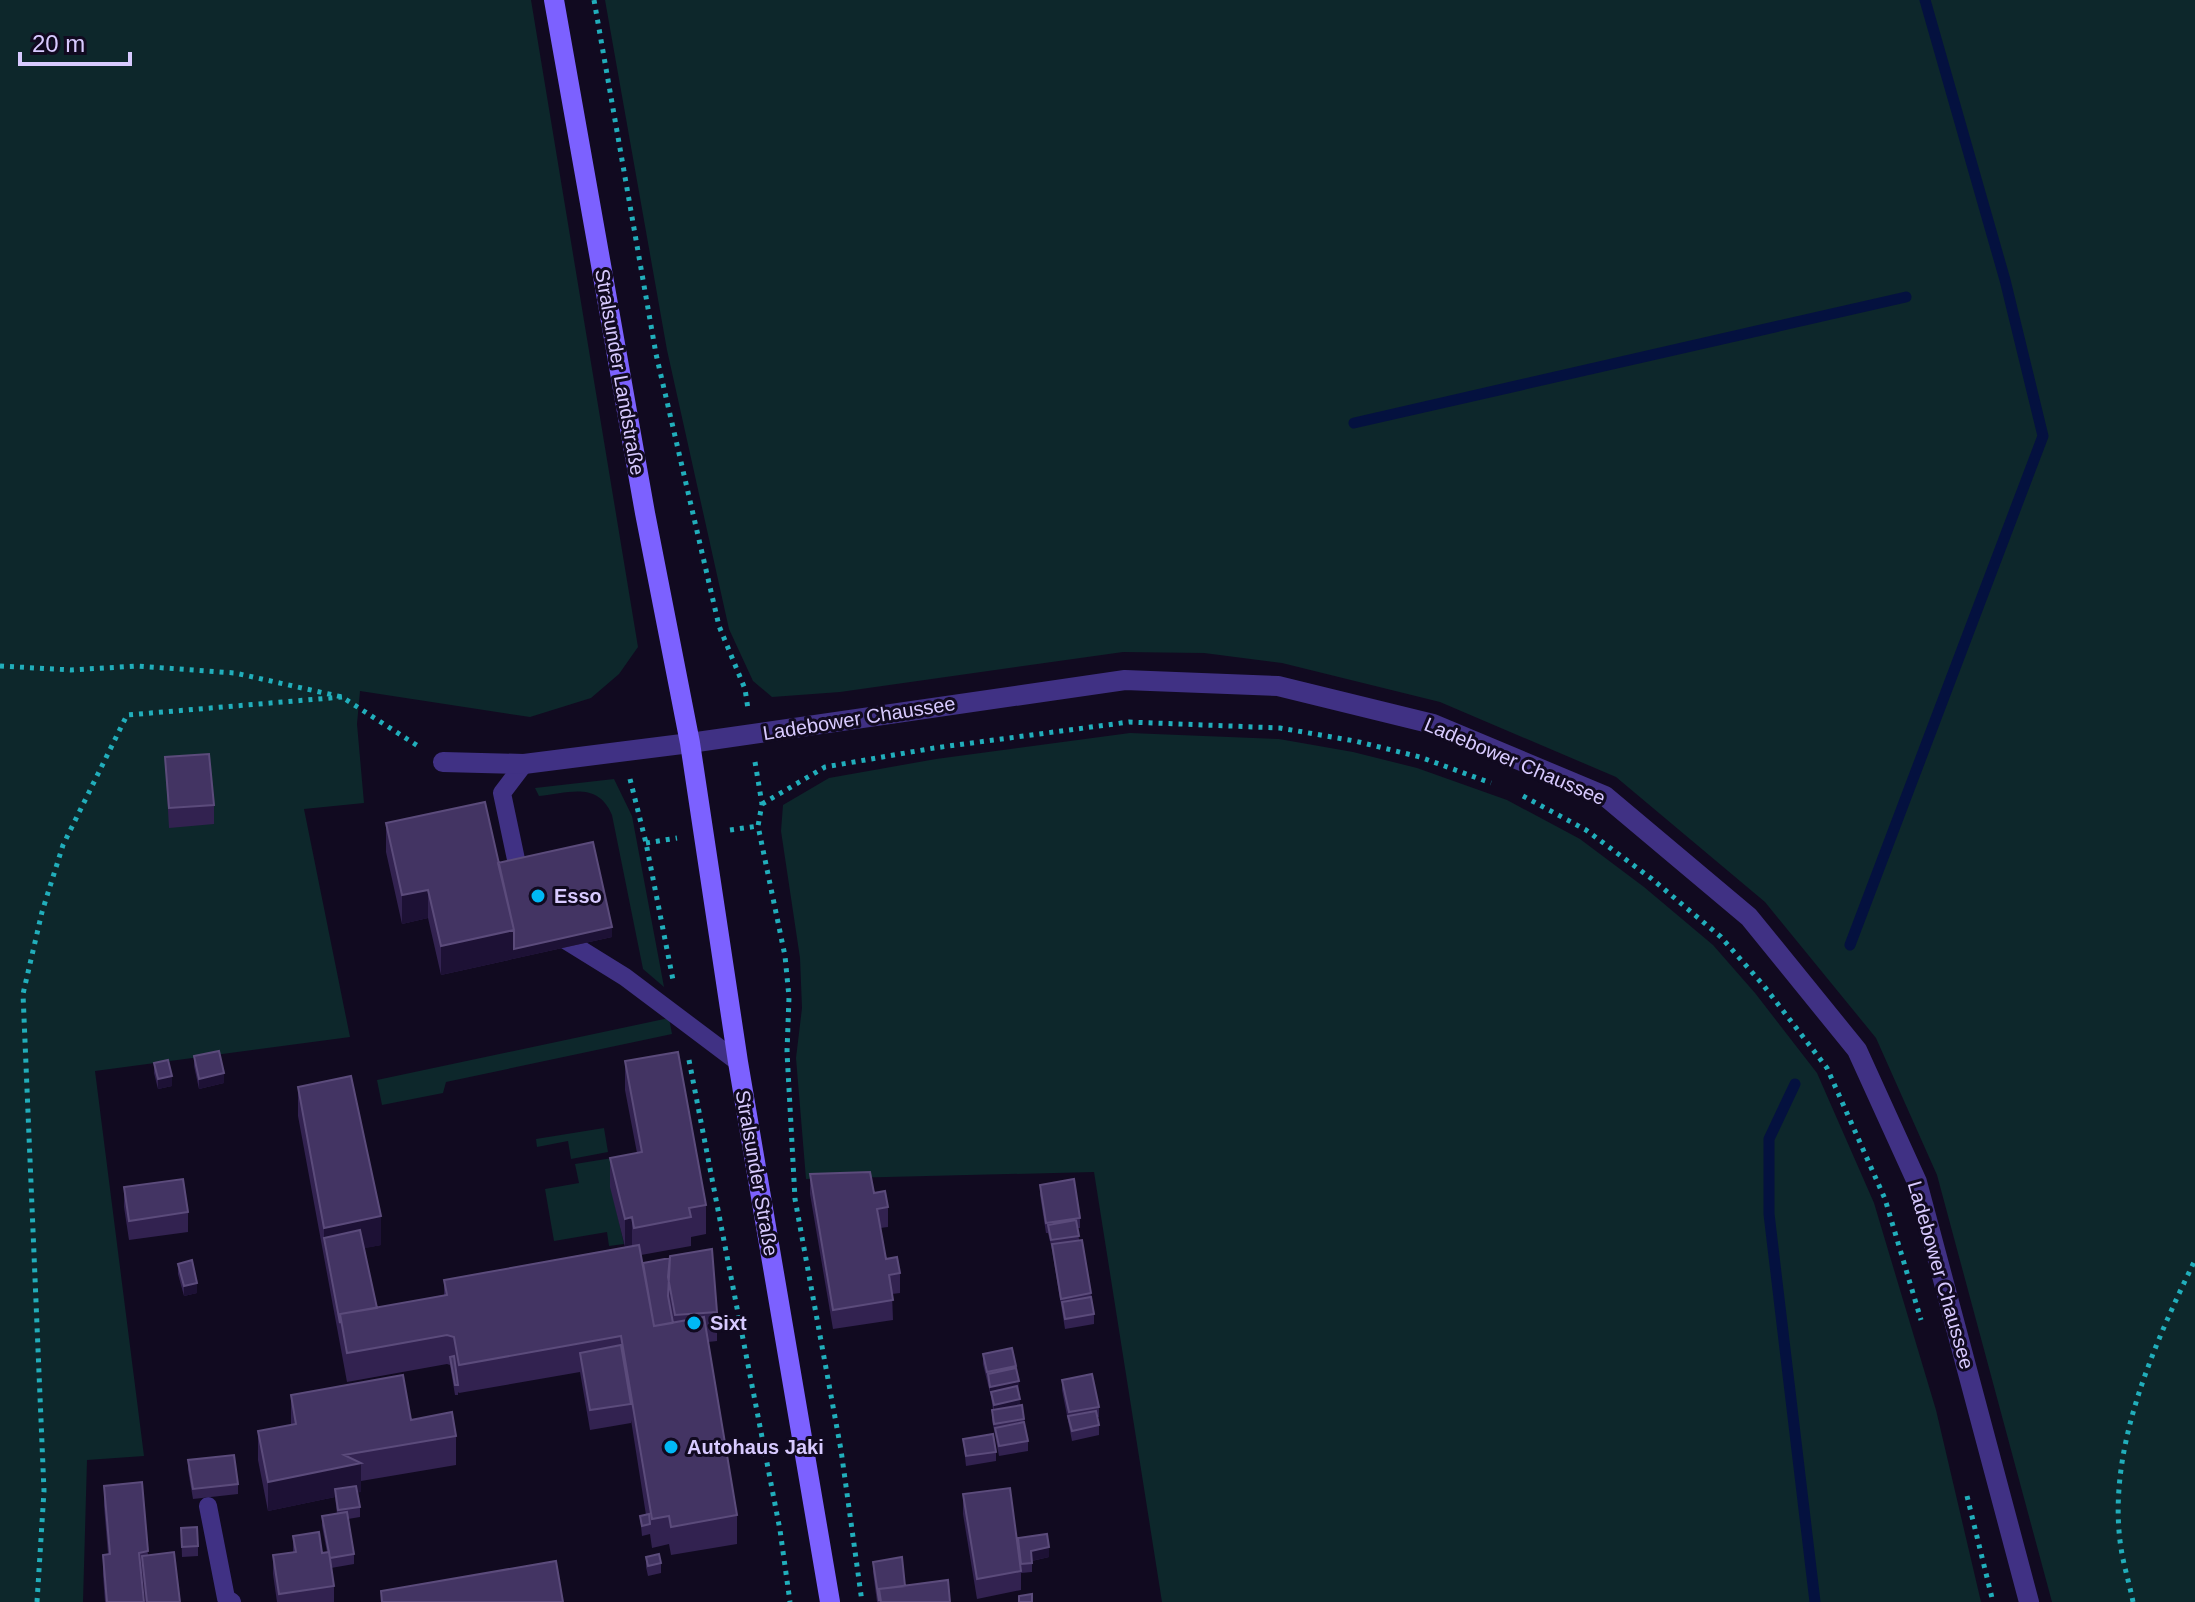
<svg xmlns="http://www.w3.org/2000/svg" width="2195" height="1602" font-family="Helvetica,sans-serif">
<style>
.green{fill:#0d272b}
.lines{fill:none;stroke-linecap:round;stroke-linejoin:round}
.stream{stroke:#04113f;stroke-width:11}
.path{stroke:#21aebb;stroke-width:5;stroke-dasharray:4 6;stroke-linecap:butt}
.service{stroke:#403184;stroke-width:18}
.minor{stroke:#403184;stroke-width:20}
.tertiary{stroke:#403184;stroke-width:20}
.secondary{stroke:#7c61ff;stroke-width:20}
.wall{fill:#322250}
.shaded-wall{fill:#1d1135}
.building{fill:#433463;stroke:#5b4b7b;stroke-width:2}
.poi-dot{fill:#00b8f5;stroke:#110a20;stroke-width:3}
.labels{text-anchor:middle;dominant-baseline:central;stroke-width:6;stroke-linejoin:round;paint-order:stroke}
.street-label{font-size:20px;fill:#d8caff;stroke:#110a20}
.poi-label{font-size:20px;font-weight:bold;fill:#d8caff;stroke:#110a20;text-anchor:start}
</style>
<rect width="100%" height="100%" fill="#110a20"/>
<!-- green -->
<path class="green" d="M 0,0 L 531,0 L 638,647 L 619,674 L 591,698 L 530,717 L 360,691 L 357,724 L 364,803 L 304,809 L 350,1037 L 95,1071 L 144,1456 L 87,1460 L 83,1602 L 0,1602 Z
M 605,0 L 2195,0 L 2195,1602 L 2052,1602 L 1937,1175 L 1876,1038 L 1765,902 L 1616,777 L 1440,702 L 1282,663 L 1204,653 L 1123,652 L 840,692 L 772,697 L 753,681 L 729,629 L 667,350 Z
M 1130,733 L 1279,739 L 1353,752 L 1417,768 L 1507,800 L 1580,839 L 1644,887 L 1713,945 L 1755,993 L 1817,1073 L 1874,1203 L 1936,1410 L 1981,1602 L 1162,1602 L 1094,1172 L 806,1179 L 796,1058 L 802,1008 L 800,958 L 781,831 L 783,805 L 829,778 L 936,759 Z
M 614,779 L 632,816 L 664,987 L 643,969 L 612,815 C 598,781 569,793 539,796 L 535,788 Z
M 669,1018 L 672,1034 L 446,1082 L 443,1093 L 382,1105 L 377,1080 Z
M 604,1128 L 608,1152 L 571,1159 L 568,1141 L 537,1147 L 536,1139 Z
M 637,1154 L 611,1187 L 624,1244 L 609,1246 L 607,1232 L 554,1241 L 545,1189 L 579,1183 L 575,1164 Z"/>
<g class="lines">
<!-- stream -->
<path class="stream" d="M 1354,423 L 1906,297
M 1850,945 L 2043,436 L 2005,280 L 1925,0
M 1795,1084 L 1769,1139 L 1769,1214 L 1815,1602"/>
<!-- path -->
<path class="path" d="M 594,0 L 656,354 L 719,626 L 745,689 L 748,709
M 0,666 L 71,670 L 137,666 L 235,673 L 342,697 L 421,748
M 755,762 L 762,804 L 758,826 L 785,956 L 789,997 L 787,1052 L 795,1199 L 841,1450 L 862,1602
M 630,779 L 646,843 L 673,980
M 1523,796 L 1586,830 L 1652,879 L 1721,937 L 1764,986 L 1827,1068 L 1885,1199 L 1921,1320
M 762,804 L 825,767 L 934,748 L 1129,722 L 1280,728 L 1355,741 L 1420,757 L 1491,783
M 730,830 L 758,826
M 646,843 L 677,838
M 689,1060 L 780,1530 L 790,1602
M 1967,1496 L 1993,1602
M 37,1602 L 44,1491 L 23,994 L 42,912 L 63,845 L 127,715 L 342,697
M 2133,1602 C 2130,1586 2125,1570 2122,1554 C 2104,1455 2153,1347 2195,1260"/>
<!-- service -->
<path class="service" d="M 521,883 L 502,793 L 524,764
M 554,933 L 625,977 L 738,1062
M 208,1506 L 226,1598 L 232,1602"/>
<!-- minor -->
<path class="minor" d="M 443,762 L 524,764 L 690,743"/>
<!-- tertiary -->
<path class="tertiary" d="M 690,743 L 1125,680 L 1278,686 L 1433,724 L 1605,796 L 1749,917 L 1857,1050 L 1917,1182 L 2029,1602"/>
<!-- secondary -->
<path class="secondary" d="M 554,0 L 645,513 L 690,743 L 738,1062 L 830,1602"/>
</g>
<!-- wall -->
<path class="wall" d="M 165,757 L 214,805 L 214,824 L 169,828 Z
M 386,823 L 498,863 L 612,937 L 441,975 L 428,918 L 402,924 L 386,852 Z
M 194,1056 L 224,1083 L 199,1089 L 194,1066 Z
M 625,1061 L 706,1205 L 706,1234 L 691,1237 L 691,1246 L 641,1255 L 643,1263 L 717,1312 L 717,1341 L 708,1342 L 737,1515 L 737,1544 L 671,1555 L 669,1544 L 652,1548 L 650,1534 L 642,1536 L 640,1516 L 646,1515 L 631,1420 L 631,1423 L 590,1430 L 580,1372 L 459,1393 L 458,1392 L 458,1395 L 455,1395 L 450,1365 L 447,1364 L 347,1382 L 298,1116 L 298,1087 L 381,1245 L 364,1248 L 377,1308 L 444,1295 L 444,1280 L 625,1247 L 610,1187 L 610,1158 L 637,1153 L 625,1090 Z
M 154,1063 L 172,1086 L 158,1089 L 154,1073 Z
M 810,1174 L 874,1193 L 888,1207 L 888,1227 L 880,1228 L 886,1259 L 900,1273 L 900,1293 L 892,1294 L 893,1320 L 833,1329 L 810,1194 Z
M 1040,1185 L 1080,1218 L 1080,1228 L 1078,1228 L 1079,1240 L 1091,1293 L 1094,1314 L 1094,1324 L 1065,1329 L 1052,1250 L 1048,1233 L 1046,1233 L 1040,1195 Z
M 124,1187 L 188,1212 L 188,1232 L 129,1240 L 124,1207 Z
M 178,1264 L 197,1293 L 184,1296 L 178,1274 Z
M 983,1354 L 1016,1366 L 1020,1406 L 1024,1419 L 1028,1441 L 1028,1451 L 999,1456 L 992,1420 L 993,1410 L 991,1397 L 983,1364 Z
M 1062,1380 L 1099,1407 L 1099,1417 L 1097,1417 L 1099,1425 L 1099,1435 L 1072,1441 L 1062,1390 Z
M 291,1395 L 411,1420 L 456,1436 L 456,1465 L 361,1481 L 361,1492 L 357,1492 L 360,1507 L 360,1517 L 348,1519 L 354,1554 L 354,1564 L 331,1568 L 334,1586 L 334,1602 L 277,1602 L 273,1574 L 273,1555 L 293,1552 L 293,1536 L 322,1553 L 327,1552 L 322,1526 L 322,1516 L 337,1514 L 335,1497 L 268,1511 L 258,1460 L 258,1431 L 291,1425 Z
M 963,1439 L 996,1452 L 996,1461 L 966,1466 Z
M 188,1460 L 238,1484 L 238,1494 L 193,1499 L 188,1470 Z
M 142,1482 L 148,1555 L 180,1602 L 145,1602 L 142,1572 L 144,1602 L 105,1602 L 103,1575 L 103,1555 L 108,1554 L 104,1506 L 104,1486 Z
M 963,1494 L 1018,1547 L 1049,1557 L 1032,1561 L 1032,1572 L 1021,1573 L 1021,1590 L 977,1599 L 963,1514 Z
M 181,1528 L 198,1546 L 198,1556 L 182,1557 Z
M 646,1557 L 661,1563 L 661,1573 L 648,1576 L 646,1567 Z
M 873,1562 L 905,1586 L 950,1602 L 877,1602 L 873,1572 Z"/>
<!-- shaded-wall -->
<path class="shaded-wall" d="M 428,890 L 428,918 L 402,924 L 402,895 Z
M 612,927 L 612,937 L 441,975 L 441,946 L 514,930 Z
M 224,1073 L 224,1083 L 199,1089 L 199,1079 Z
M 172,1076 L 172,1086 L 158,1089 L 158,1079 Z
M 381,1216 L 381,1245 L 327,1256 L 324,1238 L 324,1228 Z
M 632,1217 L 632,1246 L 625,1248 L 625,1219 Z
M 197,1283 L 197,1293 L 184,1296 L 184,1286 Z
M 1019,1381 L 1019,1391 L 992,1397 L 991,1392 L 990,1397 L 990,1387 Z
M 1020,1399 L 1020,1409 L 994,1415 L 994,1405 Z
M 361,1463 L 361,1492 L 336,1497 L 335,1489 L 335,1497 L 268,1511 L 268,1482 Z
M 1049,1547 L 1049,1557 L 1031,1561 L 1031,1551 Z"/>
<!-- building -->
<path class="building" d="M 209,754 L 214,805 L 169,808 L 165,757 Z
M 485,802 L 514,930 L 441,946 L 428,890 L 402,895 L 386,823 Z
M 593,842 L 612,927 L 514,949 L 514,930 L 498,863 Z
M 219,1051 L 224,1073 L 199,1079 L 194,1056 Z
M 678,1052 L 706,1205 L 689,1208 L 691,1217 L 634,1228 L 632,1217 L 625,1219 L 624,1215 L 610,1158 L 642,1152 L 625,1061 Z
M 168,1060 L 172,1076 L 158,1079 L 154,1063 Z
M 351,1076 L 381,1216 L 324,1228 L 298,1087 Z
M 870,1172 L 874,1193 L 885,1191 L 888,1207 L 877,1209 L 886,1259 L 897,1257 L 900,1273 L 889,1275 L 893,1300 L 833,1310 L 810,1174 Z
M 183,1179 L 188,1212 L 129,1221 L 124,1187 Z
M 1074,1179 L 1080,1218 L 1046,1223 L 1040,1185 Z
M 1076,1220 L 1079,1236 L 1051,1240 L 1048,1225 Z
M 360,1230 L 377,1308 L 340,1314 L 340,1323 L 324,1238 Z
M 1082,1240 L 1091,1293 L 1061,1299 L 1052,1244 Z
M 639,1245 L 654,1326 L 704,1317 L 737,1515 L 671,1527 L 669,1516 L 652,1519 L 621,1336 L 459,1365 L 454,1337 L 447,1335 L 347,1353 L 340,1314 L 447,1295 L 444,1280 Z
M 712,1249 L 717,1312 L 675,1315 L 668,1277 L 670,1256 Z
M 670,1258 L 668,1296 L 673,1323 L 654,1326 L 643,1263 Z
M 192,1260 L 197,1283 L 184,1286 L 178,1264 Z
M 1091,1297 L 1094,1314 L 1065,1319 L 1062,1302 Z
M 621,1345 L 631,1404 L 590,1410 L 580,1353 Z
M 1012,1348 L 1016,1366 L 987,1372 L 983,1354 Z
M 454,1356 L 458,1385 L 455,1385 L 450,1357 Z
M 1016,1368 L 1019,1381 L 990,1387 L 988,1374 Z
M 1092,1374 L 1099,1407 L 1069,1412 L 1062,1380 Z
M 403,1375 L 411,1420 L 452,1412 L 456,1436 L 344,1455 L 361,1463 L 268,1482 L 258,1431 L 296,1424 L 291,1395 Z
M 1017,1386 L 1020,1399 L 994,1405 L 991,1392 Z
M 1022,1405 L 1024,1419 L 994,1424 L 992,1410 Z
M 1096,1411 L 1099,1425 L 1072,1431 L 1068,1416 Z
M 1024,1422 L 1028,1441 L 999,1446 L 995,1428 Z
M 993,1434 L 996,1452 L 966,1456 L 963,1439 Z
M 234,1455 L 238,1484 L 193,1489 L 188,1460 Z
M 142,1482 L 148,1551 L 139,1553 L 144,1602 L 107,1602 L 103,1555 L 110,1554 L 104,1486 Z
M 356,1486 L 360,1507 L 338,1510 L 335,1489 Z
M 1010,1488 L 1021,1571 L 977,1579 L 963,1494 Z
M 347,1512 L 354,1554 L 330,1558 L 322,1516 Z
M 649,1514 L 650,1524 L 642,1526 L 640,1516 Z
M 197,1527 L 198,1546 L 182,1547 L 181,1528 Z
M 319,1532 L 322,1553 L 329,1552 L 334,1586 L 279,1594 L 273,1555 L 296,1552 L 293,1536 Z
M 1047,1534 L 1049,1547 L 1031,1551 L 1032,1563 L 1021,1564 L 1018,1538 Z
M 174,1552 L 180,1602 L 147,1602 L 142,1556 Z
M 659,1554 L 661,1563 L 648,1566 L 646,1557 Z
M 902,1557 L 905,1586 L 879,1589 L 879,1601 L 873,1562 Z
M 556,1561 L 563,1602 L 382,1602 L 381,1591 Z
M 948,1580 L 950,1602 L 881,1602 L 879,1589 Z
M 1032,1594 L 1032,1602 L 1019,1602 L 1019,1596 Z"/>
<!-- markers -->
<g class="poi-dot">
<circle cx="538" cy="896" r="8"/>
<circle cx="694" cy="1323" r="8"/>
<circle cx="671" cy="1447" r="8"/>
</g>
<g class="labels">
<!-- street labels -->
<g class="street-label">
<text transform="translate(620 372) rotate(80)">Stralsunder Landstraße</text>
<text transform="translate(859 718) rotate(-9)">Ladebower Chaussee</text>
<text transform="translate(1515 761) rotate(23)">Ladebower Chaussee</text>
<text transform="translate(757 1173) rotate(80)">Stralsunder Straße</text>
<text transform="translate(1941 1275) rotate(74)">Ladebower Chaussee</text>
</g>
<!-- poi labels -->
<g class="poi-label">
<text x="554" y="896">Esso</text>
<text x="710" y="1323">Sixt</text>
<text x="687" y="1447">Autohaus Jaki</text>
</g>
</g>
<!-- scale -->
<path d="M20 52v12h110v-12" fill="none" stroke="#d8caff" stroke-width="4"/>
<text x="32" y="52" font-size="24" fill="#d8caff" stroke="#110a20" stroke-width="6" paint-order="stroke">20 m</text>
</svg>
